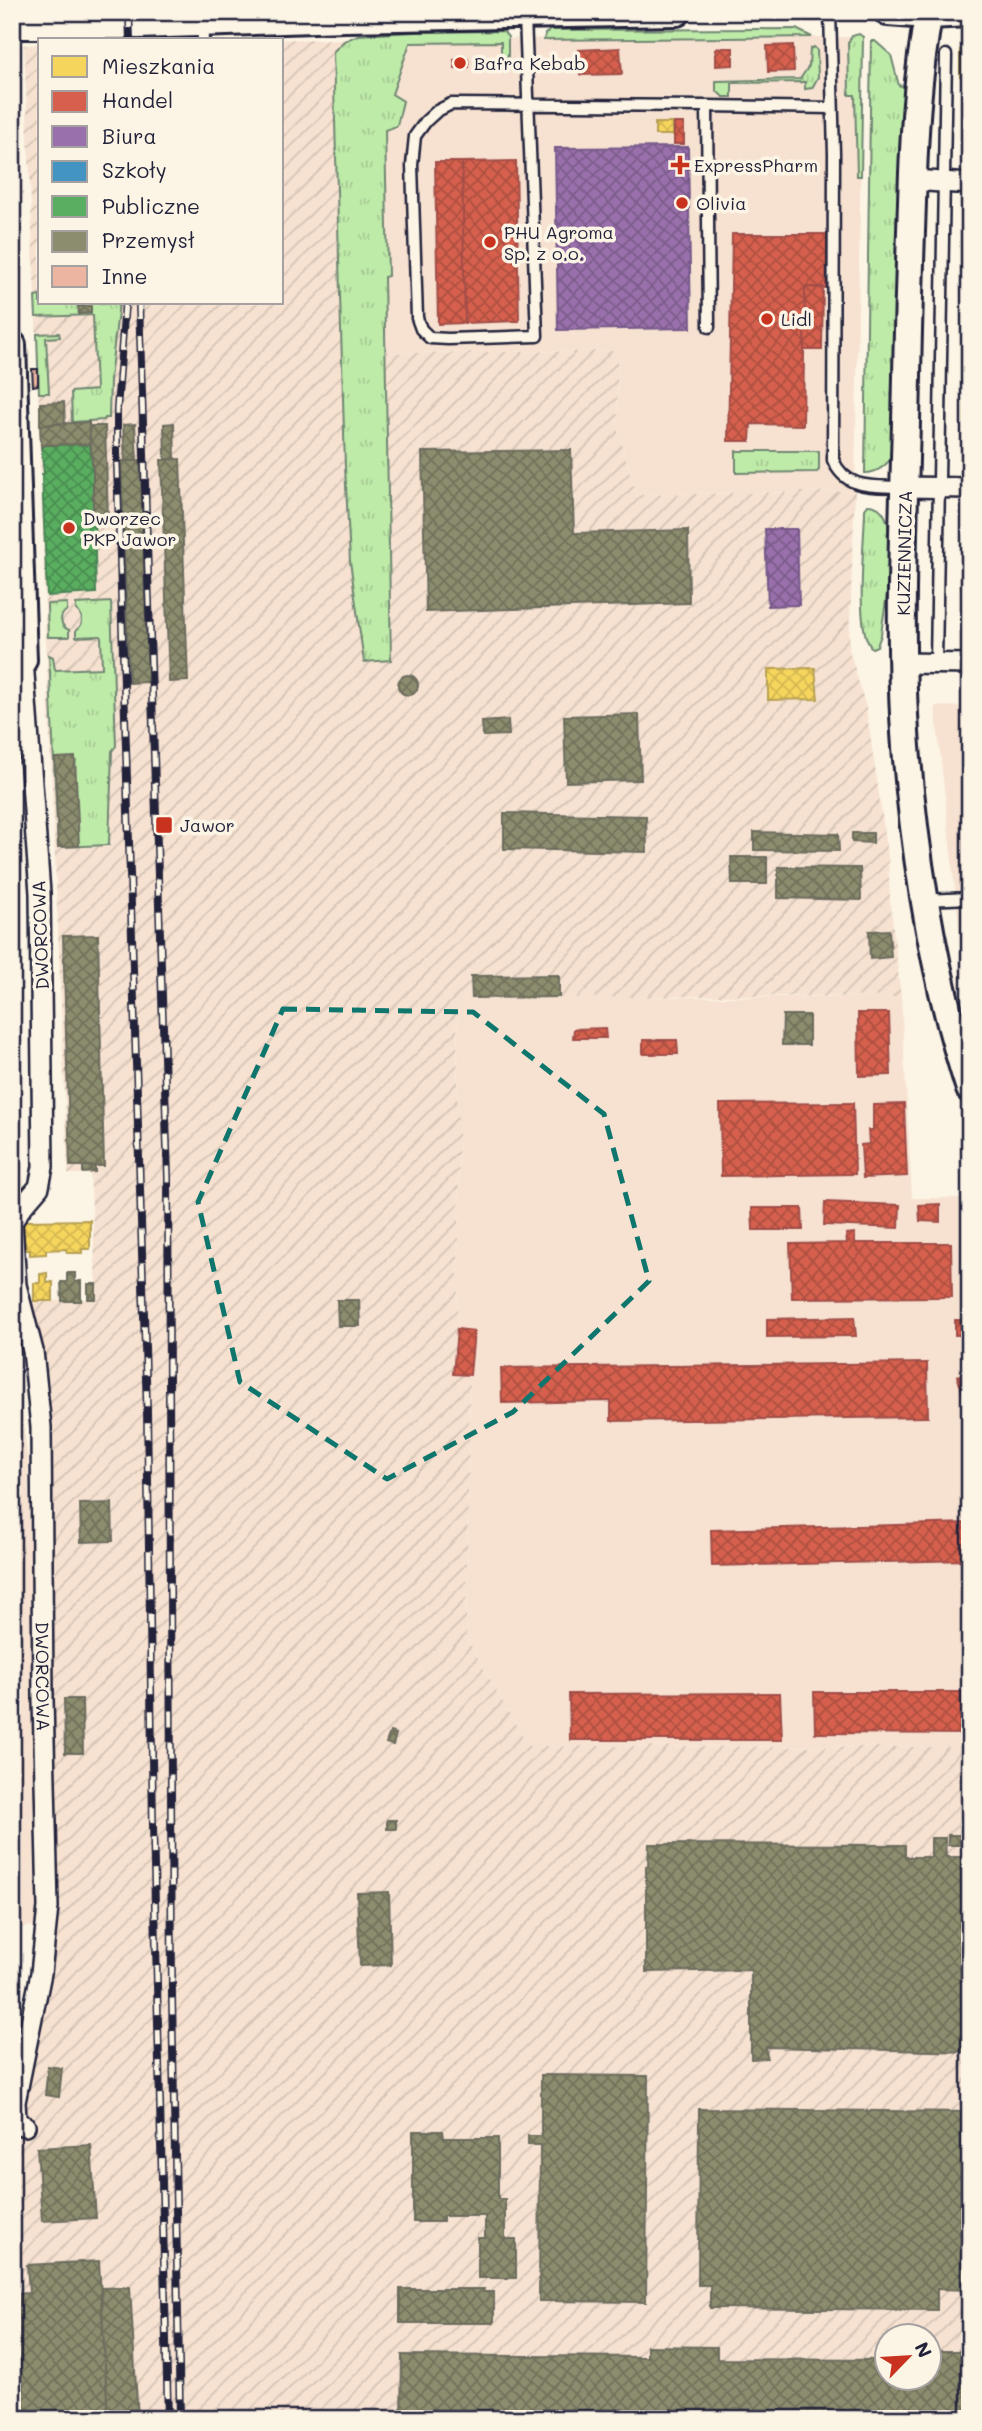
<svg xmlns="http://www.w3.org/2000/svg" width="982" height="2431" font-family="Mali,sans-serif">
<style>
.built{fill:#f7e2d1}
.industrial{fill:url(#industrial-furrows);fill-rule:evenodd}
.grass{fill:url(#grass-tufts);stroke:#708672;stroke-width:2}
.homes{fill:url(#homes-cross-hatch);stroke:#b69f52;stroke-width:2}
.shops{fill:url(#shops-cross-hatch);stroke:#a04d48;stroke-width:2}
.offices{fill:url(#offices-cross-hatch);stroke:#755989;stroke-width:2}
.schools{fill:url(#schools-cross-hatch);stroke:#39719a;stroke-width:2}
.public{fill:url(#public-cross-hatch);stroke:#498456;stroke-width:2}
.industry{fill:url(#industry-cross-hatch);stroke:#6c6c5f;stroke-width:2}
.building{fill:url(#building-cross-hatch);stroke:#22223b;stroke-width:2}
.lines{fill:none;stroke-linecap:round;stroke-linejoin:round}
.lane-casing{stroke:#22223b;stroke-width:15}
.street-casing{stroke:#22223b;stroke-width:24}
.secondary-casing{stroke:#22223b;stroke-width:32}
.lane{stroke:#fcf5e5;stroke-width:10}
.street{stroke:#fcf5e5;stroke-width:19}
.secondary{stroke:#fcf5e5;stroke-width:26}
.rail-casing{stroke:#22223b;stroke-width:8}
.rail{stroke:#fcf5e5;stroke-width:5;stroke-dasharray:16;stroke-linecap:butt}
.marked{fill:none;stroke:#0f766e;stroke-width:5;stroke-dasharray:14 9;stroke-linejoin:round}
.poi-dot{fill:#c8321e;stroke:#fcf5e5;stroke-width:2.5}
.labels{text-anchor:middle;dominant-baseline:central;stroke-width:7;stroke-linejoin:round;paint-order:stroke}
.poi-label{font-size:18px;fill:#22223b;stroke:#fcf5e5;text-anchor:start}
.street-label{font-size:18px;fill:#22223b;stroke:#fcf5e5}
</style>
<defs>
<pattern id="industrial-furrows" width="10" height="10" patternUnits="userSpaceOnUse" patternTransform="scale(1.75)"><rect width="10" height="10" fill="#f7e2d1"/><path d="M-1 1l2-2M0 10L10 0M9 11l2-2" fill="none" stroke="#d3c2b4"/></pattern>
<pattern id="grass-tufts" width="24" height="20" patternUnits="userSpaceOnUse" patternTransform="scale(1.75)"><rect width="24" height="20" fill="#bfeba9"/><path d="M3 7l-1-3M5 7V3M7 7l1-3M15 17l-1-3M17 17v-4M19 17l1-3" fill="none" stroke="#a4c992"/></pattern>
<pattern id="homes-cross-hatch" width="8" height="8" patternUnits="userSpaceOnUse" patternTransform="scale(1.75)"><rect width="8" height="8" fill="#f6d55c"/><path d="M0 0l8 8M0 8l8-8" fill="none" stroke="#d3b751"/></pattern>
<pattern id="shops-cross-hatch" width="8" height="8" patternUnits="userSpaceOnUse" patternTransform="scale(1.75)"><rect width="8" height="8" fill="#d6604d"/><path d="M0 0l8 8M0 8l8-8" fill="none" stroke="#ad4f41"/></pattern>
<pattern id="offices-cross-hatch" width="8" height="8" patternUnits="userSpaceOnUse" patternTransform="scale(1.75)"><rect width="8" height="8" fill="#9970ab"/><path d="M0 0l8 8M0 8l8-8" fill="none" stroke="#7c5c8c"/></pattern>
<pattern id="schools-cross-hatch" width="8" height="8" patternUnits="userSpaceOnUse" patternTransform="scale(1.75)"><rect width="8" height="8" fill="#4393c3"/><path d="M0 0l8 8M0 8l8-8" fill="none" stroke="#3878a0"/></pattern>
<pattern id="public-cross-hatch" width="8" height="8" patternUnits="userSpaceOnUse" patternTransform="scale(1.75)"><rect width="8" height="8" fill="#5aae61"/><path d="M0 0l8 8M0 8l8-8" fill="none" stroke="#4a8d51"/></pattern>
<pattern id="industry-cross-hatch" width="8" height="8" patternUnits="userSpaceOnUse" patternTransform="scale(1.75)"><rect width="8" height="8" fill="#8c8c6e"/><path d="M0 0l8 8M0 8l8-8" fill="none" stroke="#72725c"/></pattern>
<pattern id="building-cross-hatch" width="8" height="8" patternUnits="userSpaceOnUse" patternTransform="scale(1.75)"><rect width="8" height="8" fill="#ecb5a1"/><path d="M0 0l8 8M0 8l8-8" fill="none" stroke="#ca9b8c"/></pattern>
</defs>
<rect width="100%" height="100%" fill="#fcf5e5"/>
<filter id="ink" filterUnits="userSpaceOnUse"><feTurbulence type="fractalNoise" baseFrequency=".0143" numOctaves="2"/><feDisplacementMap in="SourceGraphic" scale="14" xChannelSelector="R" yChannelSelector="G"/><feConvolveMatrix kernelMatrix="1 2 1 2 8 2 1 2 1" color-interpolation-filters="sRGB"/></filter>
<g filter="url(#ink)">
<!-- built -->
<path class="built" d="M 863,37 L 855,491 L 637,495 L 618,433 L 617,351 L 386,353 L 381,118 L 408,39 Z
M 935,706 L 970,707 L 970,990 L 964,972 Z
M 559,997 L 901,997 L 912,1198 L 970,1198 L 970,1747 L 528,1746 L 466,1637 L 470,1375 L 474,1331 L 457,1329 L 459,1237 L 457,998 Z
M 12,1346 L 28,1458 L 38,1925 L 12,1930 Z"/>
<!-- industrial -->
<path class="industrial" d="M 408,39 L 381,118 L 387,353 L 617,351 L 618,433 L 637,495 L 855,491 L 849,649 L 866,707 L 888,855 L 890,900 L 901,997 L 720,996 L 457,999 L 459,1237 L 457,1329 L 474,1331 L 470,1375 L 466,1637 L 528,1746 L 970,1747 L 970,2419 L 12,2419 L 12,2085 L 54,1916 L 48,1387 L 43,1347 L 30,1302 L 97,1299 L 90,1174 L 68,1174 L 46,642 L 37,347 L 24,45 L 40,44 L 40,303 L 282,303 L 282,40 L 147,40 ZM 888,2336 L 930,2336 L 930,2378 L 888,2378 Z"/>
<!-- grass -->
<path class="grass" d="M 796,29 L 812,37 L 544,40 L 545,34 L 550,30 Z
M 503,31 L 508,37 L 508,57 L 501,58 L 501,42 L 410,43 L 392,94 L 403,101 L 397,126 L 385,130 L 388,276 L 384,277 L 391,660 L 364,662 L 350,561 L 345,467 L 333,52 L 344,41 L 358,35 L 415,32 Z
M 859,34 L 863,37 L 861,176 L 857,176 L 855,95 L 849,95 L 848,43 L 852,36 Z
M 871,41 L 875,41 L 891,55 L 899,86 L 906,85 L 895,453 C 888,464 879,473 865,473 Z
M 814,47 L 817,50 L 818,77 L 812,88 L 805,89 L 805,82 L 732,83 L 732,97 L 723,97 L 716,90 L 716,81 L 800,79 L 809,66 L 810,49 Z
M 40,296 L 40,303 L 119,303 L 110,379 L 109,418 L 105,418 L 104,420 L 72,422 L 71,392 L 96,390 L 93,315 L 36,317 L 35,297 Z
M 59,333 L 60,337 L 46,338 L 49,393 L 39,393 L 37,334 Z
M 736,451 L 819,451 L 819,470 L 817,472 L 736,473 Z
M 868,505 C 908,504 883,611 881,635 L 877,646 L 872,648 C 854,632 865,537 865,509 Z
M 111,602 L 116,746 L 112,751 L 109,845 L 58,847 L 49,655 L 53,657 L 55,670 L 102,668 L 101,636 L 76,637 L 76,630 C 84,625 84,616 76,610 L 76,604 Z
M 67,603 L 67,610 C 58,616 60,626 69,630 L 69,637 L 48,637 L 47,604 Z"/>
<!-- homes -->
<path class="homes" d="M 969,41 L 970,76 L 960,76 L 960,50 L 969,51 Z
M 655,123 L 673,123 L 673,135 L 655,135 Z
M 966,391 L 970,392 L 970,410 L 965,410 Z
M 965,410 L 970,410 L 970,429 L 965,429 Z
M 963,557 L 970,557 L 970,576 L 963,576 Z
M 961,576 L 970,576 L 970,594 L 962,594 Z
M 815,668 L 818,699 L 768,700 L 768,669 Z
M 12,1158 L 20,1158 L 22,1187 L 12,1187 Z
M 90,1220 L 90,1249 L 82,1249 L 82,1253 L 67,1253 L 66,1249 L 46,1250 L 46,1254 L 30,1255 L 30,1250 L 24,1250 L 23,1221 Z
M 47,1273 L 47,1283 L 53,1282 L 53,1301 L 34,1301 L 34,1283 L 40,1283 L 40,1274 Z"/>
<!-- shops -->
<path class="shops" d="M 793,45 L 794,71 L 768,72 L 767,46 Z
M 620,48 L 622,74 L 580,75 L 578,50 Z
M 716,48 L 733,48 L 733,65 L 716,66 Z
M 468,59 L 469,67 L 455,68 L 454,60 Z
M 483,61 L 497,61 L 497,69 L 483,69 Z
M 674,123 L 684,123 L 684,144 L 674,144 Z
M 516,161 L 519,321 L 465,323 L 462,162 Z
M 435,162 L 462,162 L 465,323 L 438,324 Z
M 732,234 L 827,234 L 826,288 L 805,287 L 803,425 L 751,424 L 750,441 L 728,441 Z
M 805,287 L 823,287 L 822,350 L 804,350 Z
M 858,1013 L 889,1013 L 891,1075 L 859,1076 Z
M 605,1028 L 606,1038 L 573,1038 L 574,1029 Z
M 643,1040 L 677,1040 L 678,1054 L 643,1054 Z
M 853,1103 L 855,1174 L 721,1176 L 720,1104 Z
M 904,1104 L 907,1176 L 863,1178 L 861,1145 L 869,1144 L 868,1130 L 873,1130 L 873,1105 Z
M 825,1202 L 900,1205 L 899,1228 L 824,1225 Z
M 940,1204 L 940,1222 L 920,1221 L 919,1205 Z
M 752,1208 L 802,1208 L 803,1230 L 753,1230 Z
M 855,1233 L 855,1243 L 951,1243 L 952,1297 L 792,1298 L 790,1244 L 847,1243 L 846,1234 Z
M 854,1317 L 856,1336 L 767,1337 L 767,1319 Z
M 955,1320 L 970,1320 L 970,1335 L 955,1335 Z
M 457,1329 L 474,1331 L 470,1375 L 453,1374 Z
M 927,1363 L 928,1417 L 611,1421 L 611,1401 L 502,1403 L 501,1368 Z
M 970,1372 L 970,1414 L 957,1376 Z
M 970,1523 L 970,1560 L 712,1566 L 711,1530 Z
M 814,1692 L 970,1692 L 970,1734 L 815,1733 Z
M 780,1693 L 782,1740 L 570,1740 L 569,1694 Z"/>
<!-- offices -->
<path class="offices" d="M 688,147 L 691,328 L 558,330 L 555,148 Z
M 765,529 L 797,529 L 799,605 L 768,606 Z"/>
<!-- schools -->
<path class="schools" d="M 12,1781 L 21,1831 L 12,1832 Z"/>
<!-- public -->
<path class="public" d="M 90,444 L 93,472 L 96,593 L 47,596 L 42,474 L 44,474 L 41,445 Z"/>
<!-- industry -->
<path class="industry" d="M 78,306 L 91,306 L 91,313 L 79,314 Z
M 64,402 L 65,423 L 40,425 L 40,403 Z
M 89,422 L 90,444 L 43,445 L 41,447 L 40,425 Z
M 174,423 L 175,459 L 165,459 L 164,424 Z
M 135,424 L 137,461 L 125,461 L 123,425 Z
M 89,426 L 105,426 L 108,518 L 93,518 L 93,472 Z
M 571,450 L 574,533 L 688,530 L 689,603 L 426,612 L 422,452 Z
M 180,459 L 188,681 L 169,682 L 161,460 Z
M 140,460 L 148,682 L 129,683 L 121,461 Z
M398 685a10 10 0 1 1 20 0a10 10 0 1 1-20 0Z
M 639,714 L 641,780 L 566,782 L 564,716 Z
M 508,720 L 509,735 L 483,736 L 482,722 Z
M 75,757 L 79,846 L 58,847 L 55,758 Z
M 504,813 L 646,816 L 647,852 L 504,849 Z
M 754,832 L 838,834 L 839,851 L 754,850 Z
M 852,833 L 873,833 L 873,843 L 852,842 Z
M 731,857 L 767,857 L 767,884 L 732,884 Z
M 778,867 L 860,868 L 861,900 L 778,898 Z
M 889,930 L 891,957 L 870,959 L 869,931 Z
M 98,935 L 104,1166 L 70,1166 L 63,936 Z
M 559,975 L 559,997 L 472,998 L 471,976 Z
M 783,1015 L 809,1015 L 809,1045 L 782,1045 Z
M 83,1166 L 95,1166 L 95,1172 L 83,1173 Z
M 67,1273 L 75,1273 L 75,1282 L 81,1281 L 81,1301 L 62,1301 L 61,1282 L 67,1282 Z
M 88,1284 L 96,1284 L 96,1299 L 88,1299 Z
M 337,1300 L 359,1300 L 360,1326 L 338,1326 Z
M 112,1503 L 113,1541 L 81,1542 L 80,1504 Z
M 64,1699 L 82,1699 L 83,1753 L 65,1753 Z
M 390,1732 L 396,1734 L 393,1745 L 386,1743 Z
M 387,1820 L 396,1820 L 396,1829 L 387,1829 Z
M 948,1835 L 970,1835 L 970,1845 L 948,1845 Z
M 931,1838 L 945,1838 L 946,1857 L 970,1857 L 970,2052 L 766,2047 L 767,2058 L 751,2059 L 751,1970 L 646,1972 L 646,1866 L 648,1866 L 649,1844 L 905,1845 L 905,1857 L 931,1857 Z
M 389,1892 L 391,1965 L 360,1966 L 357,1893 Z
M 48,2066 L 62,2068 L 59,2097 L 45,2095 Z
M 541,2075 L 648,2076 L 646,2302 L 539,2301 L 540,2145 L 528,2145 L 528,2136 L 541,2136 Z
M 699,2109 L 970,2112 L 970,2290 L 937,2289 L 937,2310 L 710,2308 L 710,2285 L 698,2285 Z
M 413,2131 L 443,2131 L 444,2138 L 498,2138 L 498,2199 L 505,2199 L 505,2239 L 516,2239 L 516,2278 L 478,2278 L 478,2238 L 485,2238 L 485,2216 L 443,2216 L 443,2222 L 413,2222 Z
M 91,2145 L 96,2218 L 42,2221 L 37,2148 Z
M 99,2261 L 108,2419 L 12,2419 L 12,2294 L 29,2293 L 27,2265 Z
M 130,2287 L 138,2419 L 108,2419 L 101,2288 Z
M 400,2289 L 484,2289 L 483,2292 L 494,2292 L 494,2323 L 400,2323 Z
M 647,2346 L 717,2347 L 717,2359 L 888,2360 L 888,2378 L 930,2378 L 932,2351 L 970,2351 L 970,2419 L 401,2419 L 402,2355 L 647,2357 Z"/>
<!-- building -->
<path class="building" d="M 32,369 L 38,369 L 38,385 L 33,386 Z"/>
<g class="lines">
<!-- lane casing -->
<g class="lane-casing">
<path id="lane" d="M 830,12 L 834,154 L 833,460 C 846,490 873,486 901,487
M 525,16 L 537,336 L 448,339 L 430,338 L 421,329 L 417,318 L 412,165 L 415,136 L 426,121 L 437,111 L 451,104 L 707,106 L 709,327
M 202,23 L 203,40
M 707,106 L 832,108
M 936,664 L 946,55
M 926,900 L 970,898"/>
</g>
<!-- street casing -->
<g class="street-casing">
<g id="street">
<path d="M 913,180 L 970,184"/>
<path d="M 905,487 L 970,488"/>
<path d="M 903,663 L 970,664"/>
<path id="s1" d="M 12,1222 L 16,1285 L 33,1351 L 41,1427 L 43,1699 L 48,1907 L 41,1973 L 15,2102 L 16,2118 L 19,2124 L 25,2126"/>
<path d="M 12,1222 L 21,1208 L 39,1187 L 43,1167 L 40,893 L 23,660"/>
</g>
</g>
<!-- secondary casing -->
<g class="secondary-casing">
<path id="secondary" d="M 888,12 L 928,15 L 970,13
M 929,12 C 917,75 914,138 912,202 C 910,260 908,318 907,376 C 905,498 897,626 906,747 C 915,859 935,982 970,1089
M 12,25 L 138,25 L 345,18 L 677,12
M 12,345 L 23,660"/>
</g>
<!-- lane -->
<use href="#lane" class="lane"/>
<!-- street -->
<use href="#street" class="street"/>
<!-- secondary -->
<use href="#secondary" class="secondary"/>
<!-- rail casing -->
<g class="rail-casing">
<path id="rail" d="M 129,12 L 130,40
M 125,303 L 117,409 L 117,464 L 147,1410 L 153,1826 L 168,2419
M 139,303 L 168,1177 L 172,1997 L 180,2419"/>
</g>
<!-- rail -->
<use href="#rail" class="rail"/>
</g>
</g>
<!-- marked area -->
<path class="marked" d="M 283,1009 L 473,1012 L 604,1114 L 649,1281 L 513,1412 L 387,1479 L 240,1382 L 198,1202 Z"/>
<!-- markers -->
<g class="poi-dot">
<circle cx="460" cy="63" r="7"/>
<path d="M676.5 154.5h7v7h7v7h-7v7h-7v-7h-7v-7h7z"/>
<circle cx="682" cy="203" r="7"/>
<circle cx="490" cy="242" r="7"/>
<circle cx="767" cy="319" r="7"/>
<circle cx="69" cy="528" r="7"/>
<rect x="155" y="816" width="18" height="18" rx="3.5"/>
</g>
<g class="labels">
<!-- poi labels -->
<g class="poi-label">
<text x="474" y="63">Bafra Kebab</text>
<text x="694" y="165">ExpressPharm</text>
<text x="696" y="203">Olivia</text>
<text x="504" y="232">PHU Agroma<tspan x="504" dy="21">Sp. z o.o.</tspan></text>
<text x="781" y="319">Lidl</text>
<text x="83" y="518">Dworzec<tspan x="83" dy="21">PKP Jawor</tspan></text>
<text x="180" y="825">Jawor</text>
</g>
<!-- street labels -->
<g class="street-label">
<text transform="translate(904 553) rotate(-89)">KUZIENNICZA</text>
<text transform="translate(40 935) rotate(-92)">DWORCOWA</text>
<text stroke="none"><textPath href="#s1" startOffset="457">DWORCOWA</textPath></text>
</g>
</g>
<!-- margin -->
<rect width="982" height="2431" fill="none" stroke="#fcf5e5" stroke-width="42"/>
<rect x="21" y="21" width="940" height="2389" fill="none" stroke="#22223b" stroke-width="2.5" filter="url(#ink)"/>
<!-- legend -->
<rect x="38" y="38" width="245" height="266" fill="#fcf5e5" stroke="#a5a1a1" stroke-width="2"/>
<rect x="52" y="56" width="35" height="21" fill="#f6d55c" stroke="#a5a1a1" stroke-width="2"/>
<text x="102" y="74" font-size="21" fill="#22223b">Mieszkania</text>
<rect x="52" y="91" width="35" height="21" fill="#d6604d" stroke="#a5a1a1" stroke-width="2"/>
<text x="102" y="108" font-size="21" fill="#22223b">Handel</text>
<rect x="52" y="126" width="35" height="21" fill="#9970ab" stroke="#a5a1a1" stroke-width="2"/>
<text x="102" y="144" font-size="21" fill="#22223b">Biura</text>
<rect x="52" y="161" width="35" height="21" fill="#4393c3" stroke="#a5a1a1" stroke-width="2"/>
<text x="102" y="178" font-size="21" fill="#22223b">Szkoły</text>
<rect x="52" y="196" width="35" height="21" fill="#5aae61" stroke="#a5a1a1" stroke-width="2"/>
<text x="102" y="214" font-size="21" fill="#22223b">Publiczne</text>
<rect x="52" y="231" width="35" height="21" fill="#8c8c6e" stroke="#a5a1a1" stroke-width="2"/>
<text x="102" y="248" font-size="21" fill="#22223b">Przemysł</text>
<rect x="52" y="266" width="35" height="21" fill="#ecb5a1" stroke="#a5a1a1" stroke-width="2"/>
<text x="102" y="284" font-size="21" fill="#22223b">Inne</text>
<!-- north arrow -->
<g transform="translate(908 2357) rotate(65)"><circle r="33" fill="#fcf5e5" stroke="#a5a1a1" stroke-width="2"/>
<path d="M0-5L12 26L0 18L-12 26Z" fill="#c8321e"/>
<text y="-10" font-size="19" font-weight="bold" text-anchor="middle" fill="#22223b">N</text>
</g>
</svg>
